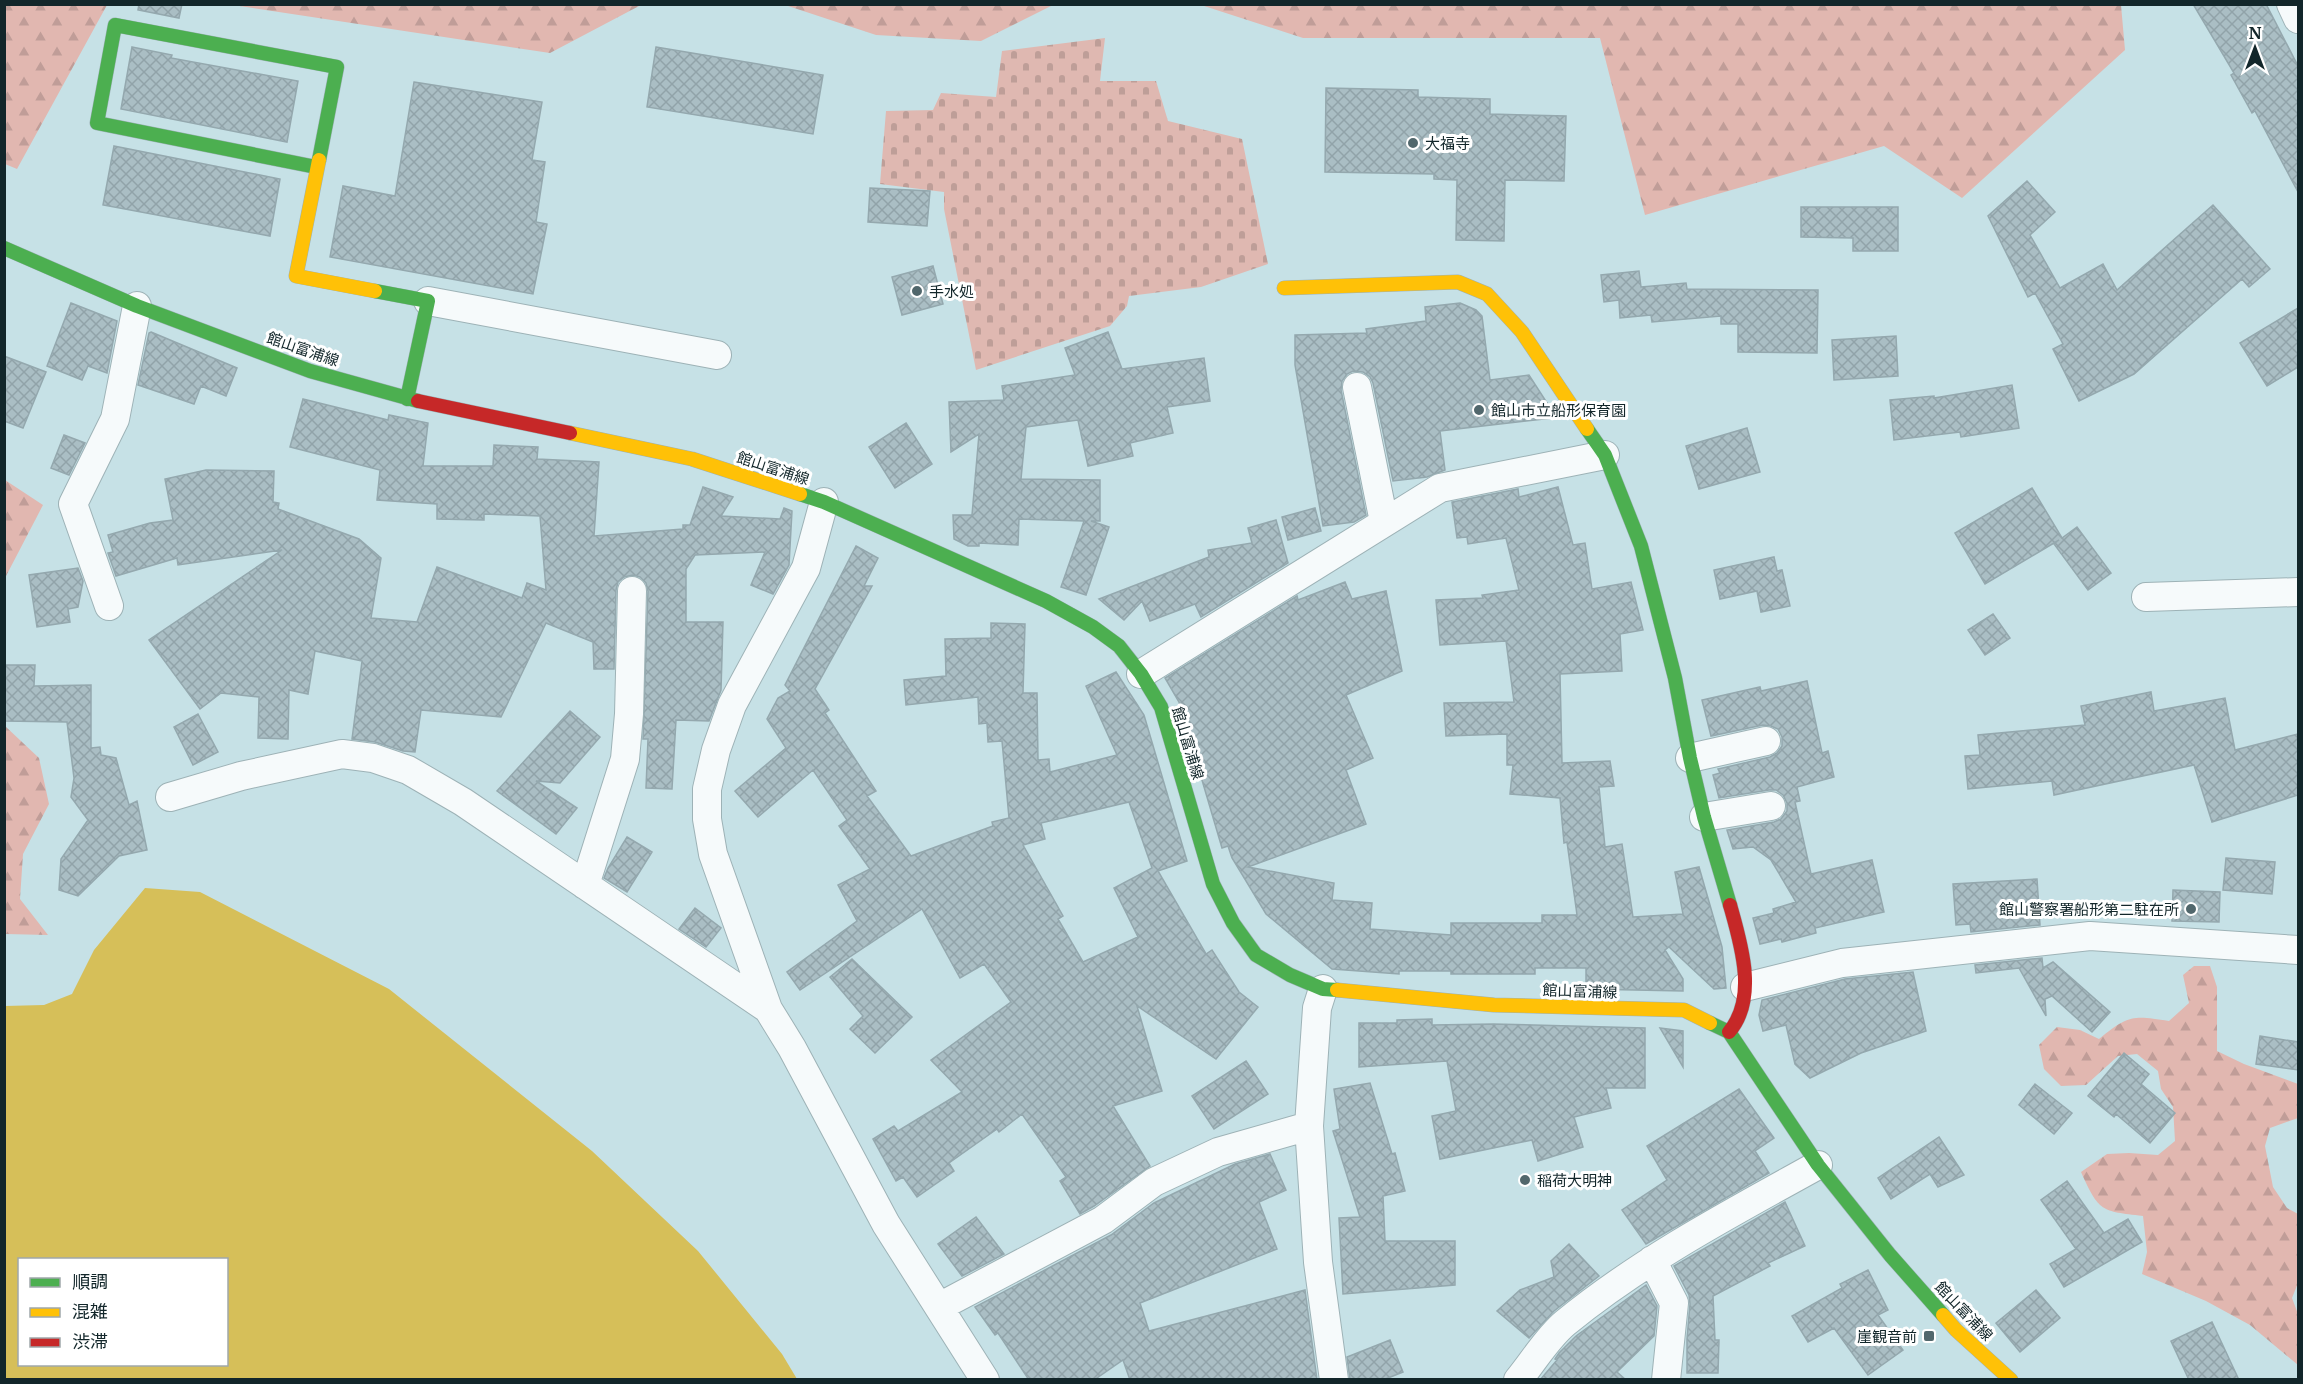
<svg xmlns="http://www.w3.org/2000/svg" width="2303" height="1384" font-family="Merriweather,'Noto Sans JP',serif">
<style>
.forest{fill:url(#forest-firs)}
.cemetery{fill:url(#cemetery-stones)}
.water{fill:#d6bf59;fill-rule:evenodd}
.building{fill:url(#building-cross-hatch);stroke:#94a8ae;stroke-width:1.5;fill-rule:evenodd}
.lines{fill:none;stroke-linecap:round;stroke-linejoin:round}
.street-casing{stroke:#9db2b6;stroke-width:30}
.fast-casing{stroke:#9db2b6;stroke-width:15}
.slow-casing{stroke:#9db2b6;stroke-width:15}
.jam-casing{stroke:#9db2b6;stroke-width:15}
.street{stroke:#f6fafb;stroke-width:28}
.fast{stroke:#4caf50;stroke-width:14}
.slow{stroke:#ffc107;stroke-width:14}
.jam{stroke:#c62828;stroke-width:14}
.poi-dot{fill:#51676c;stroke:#fff;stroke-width:2}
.labels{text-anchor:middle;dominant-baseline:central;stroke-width:6;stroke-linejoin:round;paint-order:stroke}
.poi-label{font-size:15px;fill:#12262a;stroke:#fff;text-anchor:start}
.street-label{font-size:15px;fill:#12262a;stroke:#fff}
</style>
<defs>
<pattern id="forest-firs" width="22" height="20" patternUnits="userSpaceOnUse" patternTransform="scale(1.5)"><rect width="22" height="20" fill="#e1b7b0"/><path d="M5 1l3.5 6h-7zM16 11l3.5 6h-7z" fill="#c09d98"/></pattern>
<pattern id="cemetery-stones" width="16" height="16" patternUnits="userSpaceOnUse" patternTransform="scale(1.5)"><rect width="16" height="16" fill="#dfb8b1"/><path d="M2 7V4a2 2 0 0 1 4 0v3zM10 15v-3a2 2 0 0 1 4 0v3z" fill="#be9e98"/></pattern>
<pattern id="building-cross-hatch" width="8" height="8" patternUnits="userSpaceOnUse" patternTransform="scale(1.5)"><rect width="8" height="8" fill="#aabec4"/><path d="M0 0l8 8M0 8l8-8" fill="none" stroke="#91a3a9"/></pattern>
</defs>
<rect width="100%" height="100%" fill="#c6e1e6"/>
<!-- forest -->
<path class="forest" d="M 5,4 L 107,5 L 17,169 L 5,164 Z
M 233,5 L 641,4 L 641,5 L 550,53 Z
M 785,5 L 1053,4 L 1053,5 L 981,41 L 876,35 Z
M 1201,5 L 2121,5 L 2125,50 L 1962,198 L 1884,146 L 1645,215 L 1600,38 L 1303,38 Z
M 5,480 L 43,505 L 5,578 Z
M 5,726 L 39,758 L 49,804 L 23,854 L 20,899 L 48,935 L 5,934 Z
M 2194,966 L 2210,966 L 2217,987 L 2217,1051 L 2244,1064 L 2298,1084 L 2298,1118 L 2270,1128 L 2265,1146 L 2273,1187 L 2287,1208 L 2298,1214 L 2298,1283 L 2292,1298 L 2298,1314 L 2298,1365 L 2250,1325 L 2206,1301 L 2142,1274 L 2147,1252 L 2143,1216 C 2101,1211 2099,1212 2081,1172 L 2107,1154 L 2129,1153 L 2158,1155 L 2175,1141 L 2173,1107 L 2161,1089 L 2158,1071 L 2137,1054 L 2118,1056 L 2086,1085 L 2061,1086 L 2044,1069 L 2039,1045 L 2057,1027 L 2080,1030 L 2099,1039 C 2128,1015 2133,1015 2169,1021 L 2189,1003 L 2183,975 Z"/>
<!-- cemetery -->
<path class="cemetery" d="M 1105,38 L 1100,81 L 1156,81 L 1168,121 L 1242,139 L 1268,264 L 1201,287 L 1129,296 L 1127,306 L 1110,326 L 976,370 L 944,209 L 944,192 L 880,184 L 886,111 L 933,110 L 941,93 L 996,97 L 1002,51 Z"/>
<!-- water -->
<path class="water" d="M 145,888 L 200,892 L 389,989 L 592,1151 L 698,1251 L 782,1354 L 797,1379 L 5,1379 L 5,1006 L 44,1005 L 72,994 L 94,950 ZM 20,1260 L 226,1260 L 226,1364 L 20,1364 Z"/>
<!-- building -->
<path class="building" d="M 139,4 L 182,4 L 179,18 L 138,10 Z
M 2193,4 L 2266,4 L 2298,66 L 2298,192 L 2255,111 L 2252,113 L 2231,75 L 2234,73 Z
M 132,47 L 172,55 L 171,58 L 298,81 L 287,142 L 121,109 Z
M 656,47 L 823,75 L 813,134 L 647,107 Z
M 414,82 L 542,102 L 532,160 L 545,162 L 536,222 L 547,224 L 533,294 L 330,257 L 343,186 L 395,196 Z
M 1326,88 L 1418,90 L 1418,97 L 1490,99 L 1490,114 L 1566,116 L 1564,181 L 1505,180 L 1504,241 L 1456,240 L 1457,180 L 1434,179 L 1434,174 L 1325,172 Z
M 114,146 L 280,179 L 270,236 L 103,205 Z
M 2027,181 L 2055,212 L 2030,235 L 2060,288 L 2103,264 L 2117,290 L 2213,205 L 2270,269 L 2249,287 L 2242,279 L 2134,374 L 2079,401 L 2053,349 L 2063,344 L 2035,293 L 2028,297 L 1988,216 Z
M 870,188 L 930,191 L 927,226 L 868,222 Z
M 1801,207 L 1898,207 L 1898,251 L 1853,251 L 1853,238 L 1801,237 Z
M 933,266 L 943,304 L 902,315 L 892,277 Z
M 1639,271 L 1641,287 L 1686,283 L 1687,289 L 1818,290 L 1817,353 L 1738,352 L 1738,324 L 1721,324 L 1721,316 L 1652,322 L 1651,315 L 1620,318 L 1619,300 L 1604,302 L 1601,275 Z
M 71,303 L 117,321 L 107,373 L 88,366 L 82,380 L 47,366 Z
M 1460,303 L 1476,310 L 1482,316 L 1490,380 L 1529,375 L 1551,409 L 1552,418 L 1440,431 L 1445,470 L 1427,477 L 1393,481 L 1373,383 L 1370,377 L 1363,372 L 1353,371 L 1347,374 L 1342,381 L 1341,390 L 1366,515 L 1354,522 L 1323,526 L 1295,365 L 1295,335 L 1367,333 L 1366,329 L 1426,321 L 1425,307 Z
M 2298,308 L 2298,367 L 2267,386 L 2240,343 Z
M 151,332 L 237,368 L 226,396 L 201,386 L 194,404 L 138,385 L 149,333 Z
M 1108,332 L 1122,369 L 1204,358 L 1210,401 L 1167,407 L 1173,433 L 1130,443 L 1133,456 L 1088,466 L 1078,420 L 1026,427 L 1021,479 L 1100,480 L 1100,521 L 1091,521 L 1109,527 L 1086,595 L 1061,587 L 1084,521 L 1019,519 L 1018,545 L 979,543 L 979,546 L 968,546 L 954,539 L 953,515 L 972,515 L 979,434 L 951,452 L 949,402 L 1004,400 L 1002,386 L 1075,375 L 1065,348 Z
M 1896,336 L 1898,376 L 1834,380 L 1832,340 Z
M 4,356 L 46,372 L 23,428 L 4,421 Z
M 2012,385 L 2019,428 L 1961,437 L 1960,432 L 1894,440 L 1890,400 L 1934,396 L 1934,398 Z
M 303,399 L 388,420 L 389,415 L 428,423 L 423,466 L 493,466 L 494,445 L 538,447 L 537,459 L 599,462 L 594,536 L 683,529 L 683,525 L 690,525 L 703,487 L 733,497 L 721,516 L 780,519 L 784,508 L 792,511 L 789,565 L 773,594 L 751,585 L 765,552 L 695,555 L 686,569 L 686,622 L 723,622 L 721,690 L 709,721 L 676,720 L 672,789 L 646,788 L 648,739 L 643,739 L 648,591 L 646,583 L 640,577 L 633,575 L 624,577 L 618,582 L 616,590 L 614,669 L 594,669 L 593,642 L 546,623 L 501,717 L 421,710 L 415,752 L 403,751 L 375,742 L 352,739 L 362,661 L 315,651 L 308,694 L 289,690 L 288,739 L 258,738 L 259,697 L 221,693 L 200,709 L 149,640 L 282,550 L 178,565 L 177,558 L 116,576 L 108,553 L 113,552 L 108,535 L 150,523 L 173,520 L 165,479 L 206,470 L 274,471 L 273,502 L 279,503 L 278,509 L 359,539 L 381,558 L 371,618 L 417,622 L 437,567 L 522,598 L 527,583 L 546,590 L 540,516 L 484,514 L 484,520 L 437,519 L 437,504 L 377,500 L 380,470 L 290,447 Z
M 906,423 L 932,464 L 895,488 L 869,447 Z
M 1747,428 L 1760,472 L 1699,489 L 1686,446 Z
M 64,435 L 85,443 L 69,475 L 51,468 Z
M 1558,487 L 1573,545 L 1585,543 L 1592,589 L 1631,582 L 1643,630 L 1620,634 L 1622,671 L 1560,674 L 1562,763 L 1610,761 L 1614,786 L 1599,787 L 1605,847 L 1622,844 L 1633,917 L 1683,914 L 1675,872 L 1699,867 L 1722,947 L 1726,988 L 1714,989 L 1669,947 L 1665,950 L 1683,979 L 1683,991 L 1586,989 L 1586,968 L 1535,968 L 1535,974 L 1451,974 L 1451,971 L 1399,971 L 1399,974 L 1332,969 L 1266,914 L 1232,858 L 1228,846 L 1222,848 L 1179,702 L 1165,678 L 1297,596 L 1298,600 L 1345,582 L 1352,599 L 1386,591 L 1402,671 L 1346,695 L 1373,758 L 1346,770 L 1366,824 L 1248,867 L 1334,883 L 1332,900 L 1372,903 L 1370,929 L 1451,935 L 1451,923 L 1542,923 L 1542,915 L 1577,915 L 1567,842 L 1564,843 L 1560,798 L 1510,794 L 1513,765 L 1507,765 L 1507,734 L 1446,736 L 1444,703 L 1514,702 L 1506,641 L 1440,645 L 1436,600 L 1483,598 L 1482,595 L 1519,590 L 1506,538 L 1468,544 L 1467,537 L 1457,538 L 1452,502 L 1518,489 L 1519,497 Z
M 2032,488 L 2062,538 L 2077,527 L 2111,573 L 2088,590 L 2054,544 L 2059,540 L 1985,584 L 1955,533 Z
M 1315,508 L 1321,531 L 1288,540 L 1282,517 Z
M 1276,520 L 1288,563 L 1201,617 L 1195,604 L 1150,621 L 1142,601 L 1124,620 L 1099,599 L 1209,557 L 1208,550 L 1252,543 L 1248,528 Z
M 856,546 L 878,558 L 864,586 L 872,586 L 815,689 L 829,710 L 825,713 L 876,791 L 867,796 L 911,856 L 993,826 L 992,822 L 1009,818 L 1002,741 L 988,742 L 987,723 L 979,724 L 978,697 L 906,705 L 904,680 L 946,676 L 945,639 L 991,638 L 991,623 L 1025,624 L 1023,693 L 1037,693 L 1038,760 L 1049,759 L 1050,772 L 1117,755 L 1086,686 L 1116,672 L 1144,715 L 1187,861 L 1158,871 L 1206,954 L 1212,950 L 1239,992 L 1258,1007 L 1216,1059 L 1137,1006 L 1162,1091 L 1113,1106 L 1150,1166 L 1094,1206 L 1080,1214 L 1060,1181 L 1066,1177 L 1022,1114 L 999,1132 L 997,1129 L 949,1163 L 954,1171 L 917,1197 L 903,1177 L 896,1181 L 873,1139 L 894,1126 L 898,1131 L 962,1092 L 931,1060 L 1011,1002 L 984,964 L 960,978 L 922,909 L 800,990 L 787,972 L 857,921 L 838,885 L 870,869 L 839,826 L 847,820 L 813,770 L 758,817 L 735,791 L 786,748 L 767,719 L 778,698 L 790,691 L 785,685 ZM 1129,802 L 1152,868 L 1114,888 L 1138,937 L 1083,962 L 1058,919 L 1063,916 L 1023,845 L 1045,839 L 1041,823 Z
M 1774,557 L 1777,571 L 1782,570 L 1790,606 L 1761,612 L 1757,591 L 1720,599 L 1714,570 Z
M 78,568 L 83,581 L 78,607 L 68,609 L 70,622 L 37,627 L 29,575 Z
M 1993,614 L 2010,638 L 1985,655 L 1968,630 Z
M 4,665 L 35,665 L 34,686 L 91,685 L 91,748 L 100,747 L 101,755 L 116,758 L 129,805 L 137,801 L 147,850 L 119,856 L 78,896 L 59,890 L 61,859 L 88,820 L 71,797 L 74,778 L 67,722 L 4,721 Z
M 1807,681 L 1822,753 L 1828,751 L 1834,777 L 1797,787 L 1800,801 L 1795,802 L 1811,874 L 1872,860 L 1884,912 L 1815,928 L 1816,933 L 1782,942 L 1781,939 L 1760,944 L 1753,918 L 1774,913 L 1773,909 L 1796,902 L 1771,860 L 1753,847 L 1733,849 L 1727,830 L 1774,822 L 1781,819 L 1787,811 L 1787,803 L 1783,795 L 1776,790 L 1769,790 L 1719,798 L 1713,775 L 1720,773 L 1718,769 L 1770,757 L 1777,753 L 1782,746 L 1782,737 L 1778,729 L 1771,726 L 1763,725 L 1711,736 L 1702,700 L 1760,687 L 1761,691 Z
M 2151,692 L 2154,711 L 2225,698 L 2235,750 L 2298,734 L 2298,795 L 2212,822 L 2194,765 L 2054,795 L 2052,781 L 1968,789 L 1965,756 L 1980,755 L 1978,735 L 2085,725 L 2081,706 Z
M 570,711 L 600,737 L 560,783 L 536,781 L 577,808 L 556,834 L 497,791 Z
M 198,714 L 218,752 L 193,765 L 174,727 Z
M 627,837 L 652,852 L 627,892 L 604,878 L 608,868 Z
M 2226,858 L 2275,862 L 2272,894 L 2223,890 Z
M 2037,879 L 2040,925 L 1971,932 L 1970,924 L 1956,925 L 1953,884 Z
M 2173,890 L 2220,892 L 2219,922 L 2172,921 Z
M 695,908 L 721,928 L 706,947 L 679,929 Z
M 2042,958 L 2043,968 L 2053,962 L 2110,1012 L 2092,1032 L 2052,996 L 2045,999 L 2046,1016 L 2019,968 L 1976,973 L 1975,965 Z
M 852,959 L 912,1017 L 875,1053 L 850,1029 L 863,1016 L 830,977 Z
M 1913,972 L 1926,1031 L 1861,1053 L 1810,1078 L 1795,1064 L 1786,1025 L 1763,1031 L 1759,1015 L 1762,1000 L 1845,979 Z
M 1432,1019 L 1432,1025 L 1493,1024 L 1645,1028 L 1645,1088 L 1606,1088 L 1611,1108 L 1574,1117 L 1583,1147 L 1538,1161 L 1532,1140 L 1440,1159 L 1432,1116 L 1456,1111 L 1447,1061 L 1359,1067 L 1359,1023 L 1397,1023 L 1397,1020 Z
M 1660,1028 L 1683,1031 L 1683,1067 Z
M 2260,1036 L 2298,1042 L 2298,1070 L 2256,1064 Z
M 2124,1053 L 2149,1074 L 2141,1084 L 2175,1113 L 2150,1143 L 2116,1114 L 2114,1117 L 2088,1096 Z
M 1246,1061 L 1268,1094 L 1214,1129 L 1192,1096 Z
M 1370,1083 L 1392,1154 L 1395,1153 L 1405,1191 L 1383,1196 L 1385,1241 L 1455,1241 L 1455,1285 L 1343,1294 L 1339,1218 L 1360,1217 L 1333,1131 L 1340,1129 L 1334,1089 Z
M 2035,1084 L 2072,1113 L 2054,1134 L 2019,1105 Z
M 1739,1089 L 1774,1138 L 1755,1151 L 1769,1173 L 1646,1244 L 1622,1210 L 1667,1180 L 1647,1146 Z
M 1939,1137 L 1964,1175 L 1938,1187 L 1930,1174 L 1891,1199 L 1878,1178 Z
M 1270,1154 L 1286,1190 L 1259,1202 L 1277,1249 L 1140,1303 L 1149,1331 L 1305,1290 L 1317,1380 L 1130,1380 L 1123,1360 L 1094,1380 L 1029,1380 L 998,1333 L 995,1335 L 975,1307 L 1111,1235 L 1154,1203 L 1235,1164 Z
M 2067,1181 L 2104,1233 L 2128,1219 L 2142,1242 L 2064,1287 L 2050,1264 L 2076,1249 L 2041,1200 Z
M 1785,1202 L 1805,1246 L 1768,1263 L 1770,1266 L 1713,1296 L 1715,1340 L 1719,1340 L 1718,1373 L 1687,1373 L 1687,1339 L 1690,1304 L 1689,1295 L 1674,1266 Z
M 976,1217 L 1004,1254 L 962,1276 L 938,1244 Z
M 1569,1244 L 1599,1276 L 1554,1311 L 1529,1338 L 1497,1311 L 1520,1290 L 1554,1277 L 1551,1261 Z
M 1868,1270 L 1888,1310 L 1878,1315 L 1903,1350 L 1868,1375 L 1834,1328 L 1808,1342 L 1792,1316 L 1842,1288 L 1840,1284 Z
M 1646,1285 L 1657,1306 L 1654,1336 L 1617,1372 L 1626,1380 L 1540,1380 L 1557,1360 L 1555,1359 L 1559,1353 L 1576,1336 Z
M 2036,1290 L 2060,1318 L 2020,1352 L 1996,1323 Z
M 2212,1322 L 2239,1380 L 2189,1380 L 2171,1341 Z
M 1390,1340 L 1403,1372 L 1383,1380 L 1350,1380 L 1347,1357 Z"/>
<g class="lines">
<!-- street casing -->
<g class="street-casing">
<path id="street" d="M 2291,4 L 2298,19
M 428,301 L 717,355
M 1357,387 L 1384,522
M 824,502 L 806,568 L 732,705 L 716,750 L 707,789 L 707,819 L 713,854 L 768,1009 L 792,1048 L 886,1224 L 985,1380
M 2146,597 L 2298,592
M 109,606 L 73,504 L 115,419 L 137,306
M 1141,674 L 1440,488 L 1605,455
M 1690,758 L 1766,741
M 170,797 L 241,776 L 342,754 L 373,758 L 408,770 L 463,802 L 768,1009
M 1704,817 L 1771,806
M 585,885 L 625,759 L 629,714 L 632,591
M 1745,987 L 1842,963 L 2090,936 L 2298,950
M 1323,989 L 1317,1008 L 1309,1126 L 1318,1262 L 1334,1380
M 1652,1260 L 1674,1303 L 1666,1380
M 939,1307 L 1103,1220 L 1154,1182 L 1218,1152 L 1309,1126
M 1518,1380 C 1533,1362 1547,1338 1565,1323 C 1642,1260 1731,1213 1818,1165"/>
</g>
<!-- fast casing -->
<g class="fast-casing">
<path id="fast" d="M 316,167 L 97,123 L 115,25 L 337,67 L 319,160
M 4,248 L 137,306 L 310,371 L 418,401
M 375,291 L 428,301 L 407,399
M 1587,429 L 1605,455 L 1641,546 L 1675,678 L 1690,758 L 1704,817 L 1730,905
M 800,494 L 824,502 L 1046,601 L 1093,627 L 1119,646 L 1141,674 L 1161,707 L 1213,884 L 1233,923 L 1256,955 L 1290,975 L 1323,989 L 1337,990
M 1710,1023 L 1729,1032 L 1818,1165 L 1890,1255 L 1943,1315"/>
</g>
<!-- slow casing -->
<g class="slow-casing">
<path id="slow" d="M 319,160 L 296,276 L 375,291
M 1284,288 L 1458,282 L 1487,294 L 1522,332 L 1587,429
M 570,433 L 692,459 L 800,494
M 1337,990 L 1494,1005 L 1684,1010 L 1710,1023
M 1943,1315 L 1956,1330 L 2011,1380"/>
</g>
<!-- jam casing -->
<g class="jam-casing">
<path id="jam" d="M 418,401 L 570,433
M 1729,1032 C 1758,998 1741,944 1730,905"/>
</g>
<!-- street -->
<use href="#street" class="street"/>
<!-- fast -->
<use href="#fast" class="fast"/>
<!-- slow -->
<use href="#slow" class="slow"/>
<!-- jam -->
<use href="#jam" class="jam"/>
</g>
<!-- markers -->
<g class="poi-dot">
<circle cx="1413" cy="143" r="6"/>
<circle cx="917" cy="291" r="6"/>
<circle cx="1479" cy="410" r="6"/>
<circle cx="2191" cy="909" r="6"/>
<circle cx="1525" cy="1180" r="6"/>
<rect x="1923" y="1330" width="12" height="12" rx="3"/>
</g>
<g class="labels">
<!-- poi labels -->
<g class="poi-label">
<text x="1425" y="143">大福寺</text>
<text x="929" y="291">手水処</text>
<text x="1491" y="410">館山市立船形保育園</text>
<text x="2179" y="909" text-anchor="end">館山警察署船形第二駐在所</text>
<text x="1537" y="1180">稲荷大明神</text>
<text x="1917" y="1336" text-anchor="end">崖観音前</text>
</g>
<!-- street labels -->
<g class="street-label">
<text transform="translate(303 349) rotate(19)">館山富浦線</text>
<text transform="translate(773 468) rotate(18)">館山富浦線</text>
<text transform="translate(1188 743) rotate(73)">館山富浦線</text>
<text transform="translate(1580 991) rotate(2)">館山富浦線</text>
<text transform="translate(1964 1311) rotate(46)">館山富浦線</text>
</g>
</g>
<!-- border -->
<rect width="2303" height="1384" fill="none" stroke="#12262a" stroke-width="12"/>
<!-- legend -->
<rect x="18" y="1258" width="210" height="108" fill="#ffffff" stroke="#a0a8aa" stroke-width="1.5"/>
<rect x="30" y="1278" width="30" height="9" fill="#4caf50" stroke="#a0a8aa" stroke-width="1.5"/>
<text x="72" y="1288" font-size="18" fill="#12262a">順調</text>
<rect x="30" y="1308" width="30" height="9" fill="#ffc107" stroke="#a0a8aa" stroke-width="1.5"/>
<text x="72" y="1318" font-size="18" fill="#12262a">混雑</text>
<rect x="30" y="1338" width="30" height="9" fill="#c62828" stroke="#a0a8aa" stroke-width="1.5"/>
<text x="72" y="1348" font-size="18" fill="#12262a">渋滞</text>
<!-- north arrow -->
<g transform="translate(2255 48)" stroke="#ffffff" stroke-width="4.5" paint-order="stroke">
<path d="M0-4.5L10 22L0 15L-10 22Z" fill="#12262a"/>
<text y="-9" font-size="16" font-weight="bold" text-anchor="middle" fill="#12262a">N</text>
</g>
</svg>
